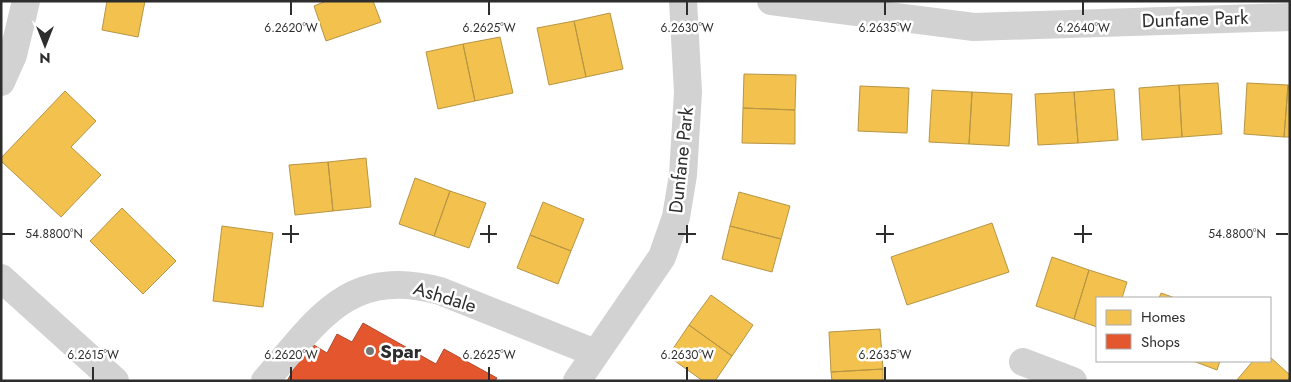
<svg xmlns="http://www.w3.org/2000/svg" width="1291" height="382" font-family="Jost,sans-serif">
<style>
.homes{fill:#f2c14e;stroke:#b79544}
.shops{fill:#e4572e;stroke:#ad4a2e}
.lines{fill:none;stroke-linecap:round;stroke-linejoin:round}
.minor{stroke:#d2d2d2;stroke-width:28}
.ticks{fill:none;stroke:#2d2d2d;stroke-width:2}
.poi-dot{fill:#767676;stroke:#fff;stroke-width:2}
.labels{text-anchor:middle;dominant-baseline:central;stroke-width:5;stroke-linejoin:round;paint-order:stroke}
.street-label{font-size:19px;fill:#2d2d2d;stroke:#fff}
.poi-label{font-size:19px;font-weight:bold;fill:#2d2d2d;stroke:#fff;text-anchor:start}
.ticks-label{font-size:12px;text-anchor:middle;fill:#2d2d2d;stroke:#fff;stroke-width:5;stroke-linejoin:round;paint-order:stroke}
</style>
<rect width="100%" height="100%" fill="#fff"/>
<!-- homes -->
<path class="homes" d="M 107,1 L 145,1 L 138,37 L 102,30 Z
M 326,1 L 373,1 L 381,22 L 326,41 L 314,6 Z
M 610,13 L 623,69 L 586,77 L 574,21 Z
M 574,21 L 586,77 L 549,85 L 537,28 Z
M 500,37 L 513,93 L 475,101 L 463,44 Z
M 463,44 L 475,101 L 438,109 L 426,52 Z
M 744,74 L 796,75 L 795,110 L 743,108 Z
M 1218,83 L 1222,134 L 1182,137 L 1179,85 Z
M 1247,83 L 1288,85 L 1284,137 L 1244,134 Z
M 1179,85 L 1182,137 L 1142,140 L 1139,88 Z
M 1288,85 L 1290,86 L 1290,137 L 1284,137 Z
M 860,86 L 909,88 L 907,133 L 858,131 Z
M 1114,89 L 1118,140 L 1078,143 L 1074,92 Z
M 932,90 L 972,92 L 969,144 L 929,142 Z
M 65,91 L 96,121 L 71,147 L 101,175 L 61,217 L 1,161 L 1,158 Z
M 972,92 L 1012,94 L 1009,146 L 969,144 Z
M 1074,92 L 1078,143 L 1038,145 L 1035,94 Z
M 743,108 L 795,110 L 795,144 L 742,143 Z
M 366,158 L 371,207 L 333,211 L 328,162 Z
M 328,162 L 333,211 L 295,215 L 289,165 Z
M 415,178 L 450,191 L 434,236 L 399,224 Z
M 450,191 L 486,203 L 469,248 L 434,236 Z
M 739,192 L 790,206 L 781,239 L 730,226 Z
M 543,202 L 584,219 L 571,251 L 530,235 Z
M 122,208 L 176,261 L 143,294 L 90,241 Z
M 992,223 L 1009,272 L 907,305 L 891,257 Z
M 222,226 L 273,233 L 263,307 L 213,301 Z
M 730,226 L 781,239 L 772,272 L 722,259 Z
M 530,235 L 571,251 L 558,284 L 517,268 Z
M 1052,257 L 1089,270 L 1074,319 L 1036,306 Z
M 1089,270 L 1127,282 L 1122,298 L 1097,298 L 1097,327 L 1074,319 Z
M 1161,293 L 1175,298 L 1159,298 Z
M 711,295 L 753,325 L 732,356 L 689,325 Z
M 689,325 L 732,356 L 715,381 L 703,381 L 668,356 Z
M 880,329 L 883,369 L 831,372 L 829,332 Z
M 1270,357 L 1290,375 L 1288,381 L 1236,381 L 1253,361 L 1270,361 Z
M 1193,361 L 1220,361 L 1217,370 Z
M 883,369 L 883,381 L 832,381 L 831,372 Z"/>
<!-- shops -->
<path class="shops" d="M 363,323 L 436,364 L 444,349 L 497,378 L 495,381 L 287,381 L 309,342 L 327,353 L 337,334 L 352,342 Z"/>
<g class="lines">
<!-- minor -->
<path class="minor" d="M 771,1 L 974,27 L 1290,17
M 1,82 L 13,55 L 26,1
M 1,278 L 115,381
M 1023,362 L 1073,381
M 265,381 C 318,320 348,266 440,291 L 595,353
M 577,381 L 662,257 L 676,217 L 683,175 L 688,92 L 683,1"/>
</g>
<!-- ticks -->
<path class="ticks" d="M 291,2 L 291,15M 489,2 L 489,15M 687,2 L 687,15M 885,2 L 885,15M 1083,2 L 1083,15M 291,225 L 291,243M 489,225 L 489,243M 687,225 L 687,243M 885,225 L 885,243M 1083,225 L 1083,243M 2,234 L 15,234M 282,234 L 299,234M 480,234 L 497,234M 678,234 L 696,234M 876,234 L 894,234M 1074,234 L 1092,234M 1276,234 L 1288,234M 93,367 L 93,380M 291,367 L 291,380M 489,367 L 489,380M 687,367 L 687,380M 885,367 L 885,380"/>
<!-- markers -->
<circle class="poi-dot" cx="370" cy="351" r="5"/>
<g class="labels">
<!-- street labels -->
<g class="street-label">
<text transform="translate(1195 19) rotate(-2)">Dunfane Park</text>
<text transform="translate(681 160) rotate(-84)">Dunfane Park</text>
<text transform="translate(445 297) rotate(17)">Ashdale</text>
</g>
<!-- poi labels -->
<g class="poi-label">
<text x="380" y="351">Spar</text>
</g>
</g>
<g class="ticks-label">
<text x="291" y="32">6.2620°W</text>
<text x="489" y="32">6.2625°W</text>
<text x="687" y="32">6.2630°W</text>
<text x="885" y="32">6.2635°W</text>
<text x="1083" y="32">6.2640°W</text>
<text x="1237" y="238">54.8800°N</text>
<text x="54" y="238">54.8800°N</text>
<text x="93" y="359">6.2615°W</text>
<text x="291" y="359">6.2620°W</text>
<text x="489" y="359">6.2625°W</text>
<text x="687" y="359">6.2630°W</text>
<text x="885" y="359">6.2635°W</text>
</g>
<!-- border -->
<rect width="1291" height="382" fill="none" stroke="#2d2d2d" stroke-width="5"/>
<!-- legend -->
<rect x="1096" y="297" width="175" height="65" fill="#ffffff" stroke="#ababab"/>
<rect x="1106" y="310" width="25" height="15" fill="#f2c14e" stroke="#ababab"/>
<text x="1141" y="322" font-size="15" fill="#2d2d2d">Homes</text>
<rect x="1106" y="334" width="25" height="15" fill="#e4572e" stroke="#ababab"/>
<text x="1141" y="347" font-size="15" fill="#2d2d2d">Shops</text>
<!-- north arrow -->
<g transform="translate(45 45) rotate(180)" stroke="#ffffff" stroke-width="4" paint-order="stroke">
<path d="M0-4L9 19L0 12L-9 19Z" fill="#2d2d2d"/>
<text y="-8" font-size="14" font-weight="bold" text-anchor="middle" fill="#2d2d2d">N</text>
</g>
</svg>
